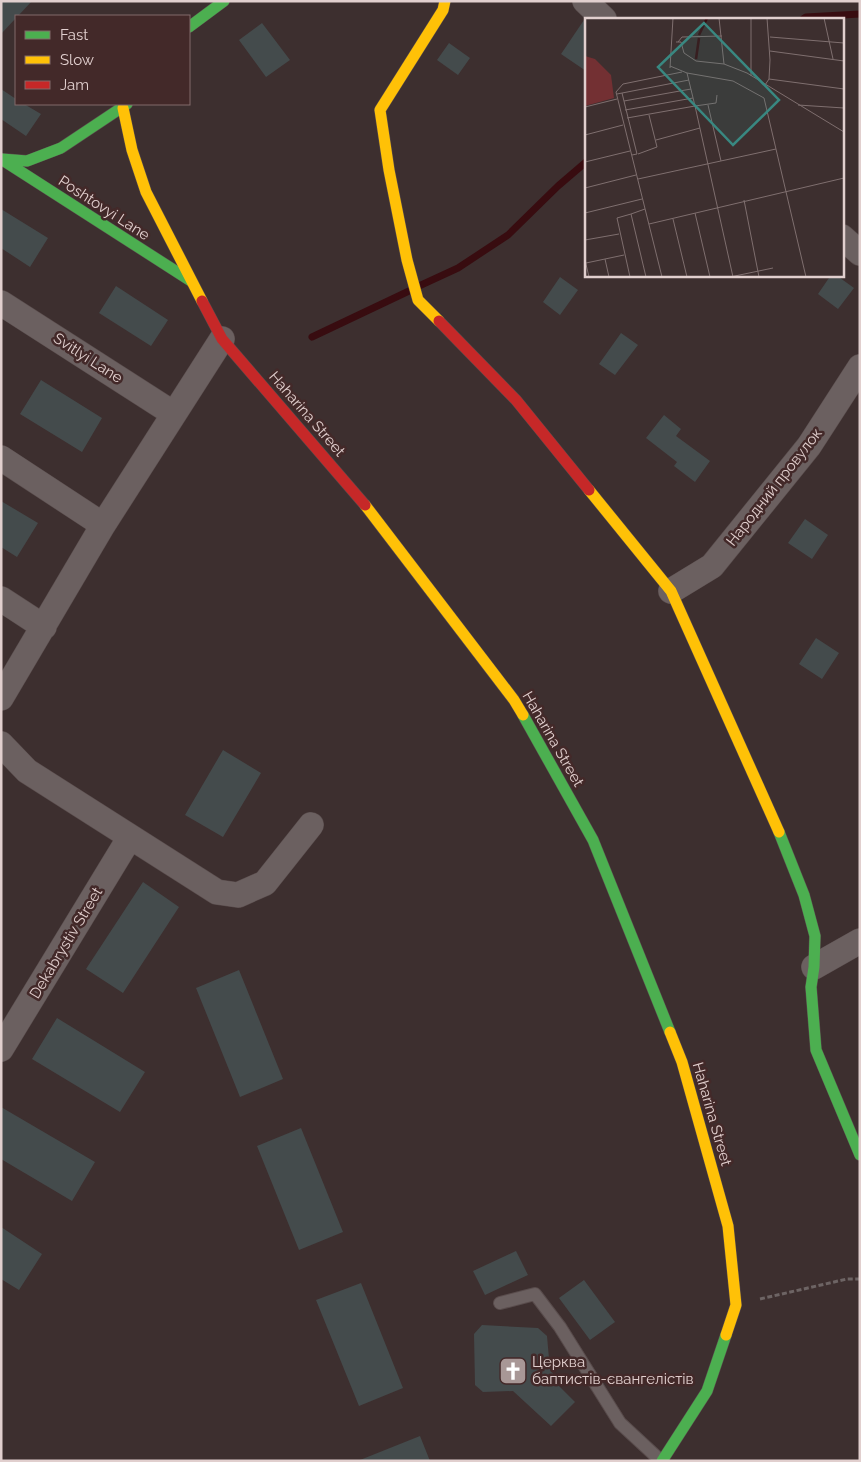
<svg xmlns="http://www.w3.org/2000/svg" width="861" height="1462" font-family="Raleway,sans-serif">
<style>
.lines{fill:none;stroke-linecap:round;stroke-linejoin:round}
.stream{stroke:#380c10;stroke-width:7}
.building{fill:#444b4c}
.lane-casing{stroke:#594c4c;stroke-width:14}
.street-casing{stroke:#594c4c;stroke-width:26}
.fast-casing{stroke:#594c4c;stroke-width:12}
.slow-casing{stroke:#594c4c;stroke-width:12}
.jam-casing{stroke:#594c4c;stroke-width:12}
.path{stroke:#6d6464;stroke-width:3;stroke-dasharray:5 2.5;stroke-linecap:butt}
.lane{stroke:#6b6060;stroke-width:12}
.street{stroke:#6b6060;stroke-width:25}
.fast{stroke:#4caf50;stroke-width:11}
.slow{stroke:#ffc107;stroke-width:11}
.jam{stroke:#c62828;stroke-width:11}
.labels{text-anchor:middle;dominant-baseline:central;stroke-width:5;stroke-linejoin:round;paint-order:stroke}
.street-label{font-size:15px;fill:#e1cfce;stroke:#432929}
.poi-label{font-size:15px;fill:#e1cfce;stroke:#432929;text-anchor:start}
.inset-river{fill:none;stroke:#380c10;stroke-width:2.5}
.inset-road{fill:none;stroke:#7f6f6f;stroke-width:1}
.view{fill:#398881;fill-opacity:0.15;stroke:#398881;stroke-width:2.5}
.inset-edge{fill:none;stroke:#e1cfce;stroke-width:2.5}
</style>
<rect width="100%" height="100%" fill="#3d2f2f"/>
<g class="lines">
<!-- stream -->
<path class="stream" d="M 803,19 L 806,17 L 860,14
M 419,286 L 458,268 L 508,235 L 558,186 L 586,162
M 312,337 L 409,291"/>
</g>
<!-- building -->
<path class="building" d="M 1,1 L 32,1 L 18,16 L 16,16 L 16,18 L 1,34 Z
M 584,20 L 586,22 L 586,71 L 561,54 Z
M 262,23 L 290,60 L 266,77 L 239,40 Z
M 449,43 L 470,58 L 458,75 L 437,60 Z
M 1,89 L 16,99 L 16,104 L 24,104 L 41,114 L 26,136 L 1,119 Z
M 1,209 L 48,238 L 30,267 L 1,248 Z
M 831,275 L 836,275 L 854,288 L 838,309 L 818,294 Z
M 560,277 L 578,290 L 560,315 L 543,302 Z
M 116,286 L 168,320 L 151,346 L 99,313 Z
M 621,333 L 638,345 L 615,375 L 599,364 Z
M 41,380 L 102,418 L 82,452 L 20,414 Z
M 664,415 L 681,429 L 676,436 L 710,461 L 695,482 L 674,466 L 677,462 L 646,438 Z
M 1,501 L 38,523 L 17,557 L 1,547 Z
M 805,519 L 828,535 L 812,559 L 788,543 Z
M 816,638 L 839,653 L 822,679 L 799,664 Z
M 223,750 L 261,773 L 223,837 L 185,815 Z
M 143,882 L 179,907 L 123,993 L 86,969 Z
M 239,970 L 283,1079 L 240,1097 L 196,988 Z
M 57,1018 L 145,1072 L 120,1112 L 32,1059 Z
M 1,1107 L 95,1162 L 72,1201 L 1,1159 Z
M 301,1128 L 343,1232 L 299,1250 L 257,1146 Z
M 1,1227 L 42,1254 L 19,1290 L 1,1279 Z
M 516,1251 L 528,1275 L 485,1295 L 473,1271 Z
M 584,1280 L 615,1322 L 590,1340 L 559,1298 Z
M 361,1283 L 403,1388 L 359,1406 L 316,1300 Z
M 482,1325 L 538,1328 L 547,1336 L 550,1370 L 557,1378 L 554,1381 L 575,1402 L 551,1426 L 513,1391 L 483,1392 L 475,1385 L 474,1334 Z
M 420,1436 L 430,1461 L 361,1461 L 360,1460 Z"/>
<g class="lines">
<!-- lane casing -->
<g class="lane-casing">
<path id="lane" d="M 500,1303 L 535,1294 L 560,1327 L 620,1423 L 661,1461"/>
</g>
<!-- street casing -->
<g class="street-casing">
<path id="street" d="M 585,1 L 604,19
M 842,237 L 860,253
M 1,303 L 174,414
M 1,458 L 103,525
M 671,591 L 712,566 L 809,446 L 860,367
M 1,599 L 44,627
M 1,698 L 103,525 L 222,339
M 1,744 L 27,771 L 217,892 L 238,895 L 265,883 L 311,825
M 814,967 L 860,941
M 1,1049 L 130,837"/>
</g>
<!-- fast casing -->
<g class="fast-casing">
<path id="fast" d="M 189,27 L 224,1
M 1,159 L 191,281
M 2,159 L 27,161 L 61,148 L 127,104
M 523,715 L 593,840 L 670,1032
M 779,832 L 804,895 L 815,936 L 814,967 L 811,987 L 816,1050 L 860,1155
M 662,1461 L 707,1391 L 726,1335"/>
</g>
<!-- slow casing -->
<g class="slow-casing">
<path id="slow" d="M 123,108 L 132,150 L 146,192 L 202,301
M 439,321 L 418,300 L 407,260 L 389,170 L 380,110 L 443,10 L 445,1
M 589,490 L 671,591 L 779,832
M 365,505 L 514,700 L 523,715
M 670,1032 L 682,1062 L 728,1226 L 736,1305 L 726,1335"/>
</g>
<!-- jam casing -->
<g class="jam-casing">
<path id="jam" d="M 202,301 L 222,339 L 365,505
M 439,321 L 516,400 L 589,490"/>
</g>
<!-- path -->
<path class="path" d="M 760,1299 L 847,1279 L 860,1279"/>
<!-- lane -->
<use href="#lane" class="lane"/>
<!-- street -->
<use href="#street" class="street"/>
<!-- fast -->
<use href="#fast" class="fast"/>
<!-- slow -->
<use href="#slow" class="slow"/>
<!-- jam -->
<use href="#jam" class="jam"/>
</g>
<!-- icons -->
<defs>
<g id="church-square" transform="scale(1.4375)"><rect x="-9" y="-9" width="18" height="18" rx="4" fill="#a89796" stroke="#432929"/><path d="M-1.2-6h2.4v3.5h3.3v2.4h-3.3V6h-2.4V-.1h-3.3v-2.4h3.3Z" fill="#fff"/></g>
</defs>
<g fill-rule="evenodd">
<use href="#church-square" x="513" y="1371"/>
</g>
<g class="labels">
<!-- street labels -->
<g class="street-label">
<text transform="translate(104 208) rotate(33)">Poshtovyi Lane</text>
<text transform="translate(88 358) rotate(33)">Svitlyi Lane</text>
<text transform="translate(307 414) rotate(49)">Haharina Street</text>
<text transform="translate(774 487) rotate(-52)">Народний провулок</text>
<text transform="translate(553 739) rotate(60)">Haharina Street</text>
<text transform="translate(66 943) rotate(-59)">Dekabrystiv Street</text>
<text transform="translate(712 1114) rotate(74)">Haharina Street</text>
</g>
<!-- poi labels -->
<g class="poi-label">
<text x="532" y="1362">Церква<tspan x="532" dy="17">баптистів-євангелістів</tspan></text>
</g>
</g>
<!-- overview -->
<g transform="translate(585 18)">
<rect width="259" height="259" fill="#3d2f2f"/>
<path d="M 0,38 L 10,41 L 26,57 L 29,80 L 0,88 Z" fill="#733033"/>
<path class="inset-river" d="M 114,17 L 122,0M 111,41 L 114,20"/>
<path class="inset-road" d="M 134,0 L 139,46M 166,0 L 166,58M 239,0 L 248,41M 185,19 L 259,25M 91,24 L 96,24 L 99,35 L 111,43 L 139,46 L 162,55 L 259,114M 93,24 L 97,19 L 137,18M 185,33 L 259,43M 85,48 L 102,55 L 148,63 L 179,80 L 221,259M 85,50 L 88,0M 102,55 L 110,88 L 131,85 L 132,77M 184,61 L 259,71M 180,67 L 184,61 L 185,42 L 182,0M 37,75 L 52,136 L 47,137M 32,76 L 104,62M 39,83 L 106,71M 123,87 L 136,143M 213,87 L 259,90M 0,89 L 32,81M 40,92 L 108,80M 42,100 L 110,88 L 148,259M 0,117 L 38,107M 71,122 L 115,110M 53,136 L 72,129 L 64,97M 0,144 L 45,133M 53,161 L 191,131M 0,170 L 51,157M 159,182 L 174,259M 60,191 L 46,196 L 61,259M 0,195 L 57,181M 110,195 L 125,259M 88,201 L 102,259M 64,206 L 259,160M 0,222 L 34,216M 20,241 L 24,259M 0,242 L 4,259M 1,245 L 39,237M 45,259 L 32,200 L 46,196M 77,259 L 31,74 L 38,66 L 97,54M 145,259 L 188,250"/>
<path class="view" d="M 119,5 L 194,82 L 148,127 L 73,49 Z"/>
<rect width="259" height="259" class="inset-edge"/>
</g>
<!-- border -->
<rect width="861" height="1462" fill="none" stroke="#e1cfce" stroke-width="5"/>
<!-- legend -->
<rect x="15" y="15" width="175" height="90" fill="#432929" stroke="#826b6b"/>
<rect x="25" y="31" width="25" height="8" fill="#4caf50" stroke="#826b6b"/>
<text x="60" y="40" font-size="15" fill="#e1cfce">Fast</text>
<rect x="25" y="56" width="25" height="8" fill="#ffc107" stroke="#826b6b"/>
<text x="60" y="65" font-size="15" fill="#e1cfce">Slow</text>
<rect x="25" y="81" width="25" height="8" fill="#c62828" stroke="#826b6b"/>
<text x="60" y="90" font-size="15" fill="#e1cfce">Jam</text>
</svg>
